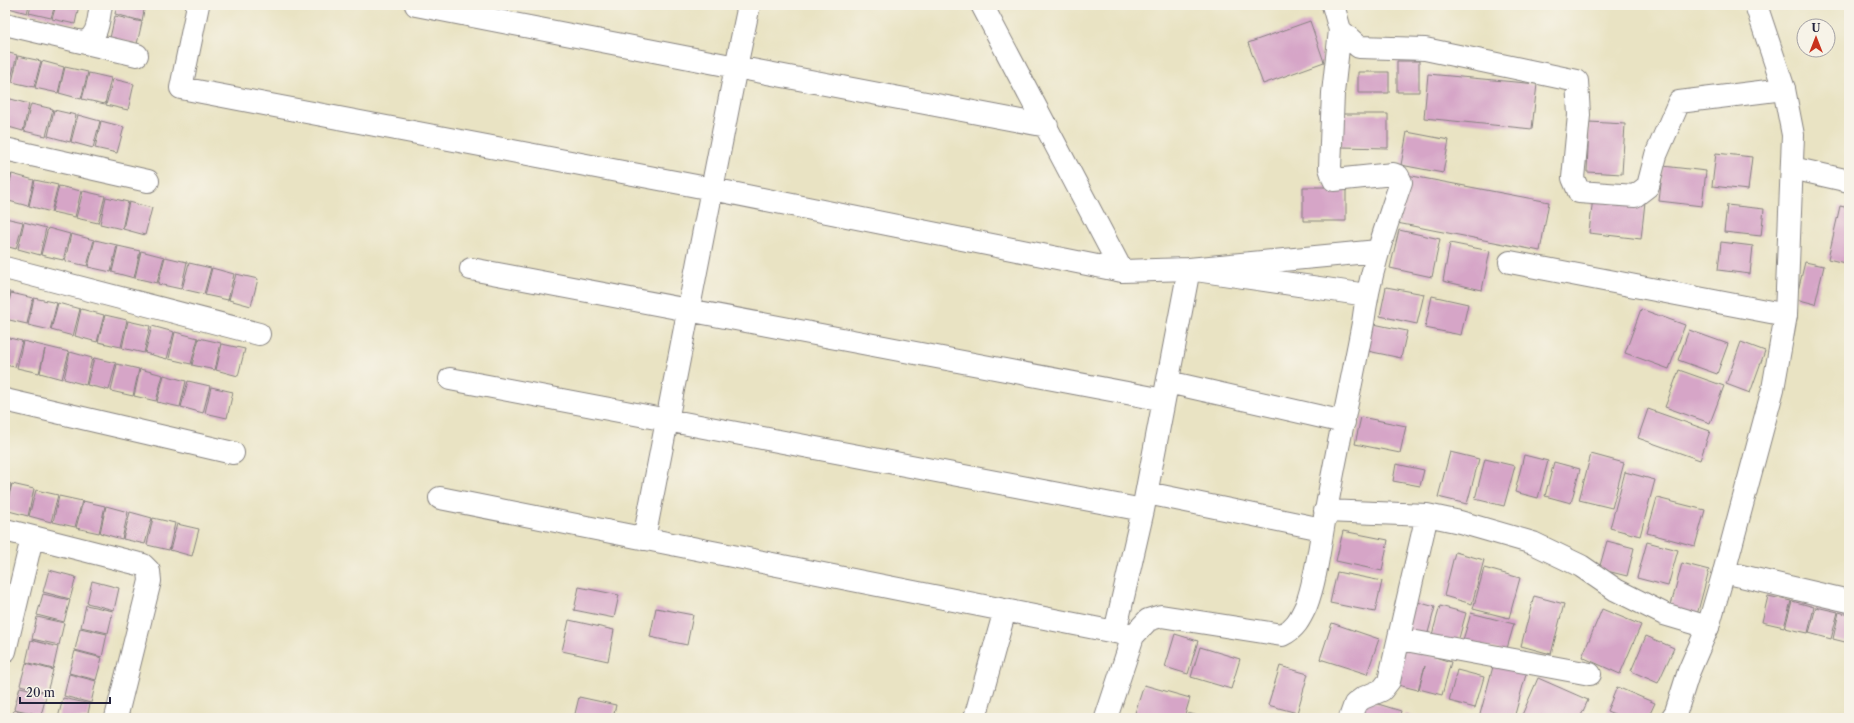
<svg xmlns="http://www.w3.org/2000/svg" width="1854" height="723" font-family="'Libre Caslon Text',serif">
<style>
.building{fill:#d6a5c7}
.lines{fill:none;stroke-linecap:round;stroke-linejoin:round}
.street-casing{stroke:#86827f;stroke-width:24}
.secondary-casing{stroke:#86827f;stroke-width:24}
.street{stroke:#fff;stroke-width:22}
.secondary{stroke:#fff;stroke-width:22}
</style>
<rect width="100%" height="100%" fill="#f7f3e8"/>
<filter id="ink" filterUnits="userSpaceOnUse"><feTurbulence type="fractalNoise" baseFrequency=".025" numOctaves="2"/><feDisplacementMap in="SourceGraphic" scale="8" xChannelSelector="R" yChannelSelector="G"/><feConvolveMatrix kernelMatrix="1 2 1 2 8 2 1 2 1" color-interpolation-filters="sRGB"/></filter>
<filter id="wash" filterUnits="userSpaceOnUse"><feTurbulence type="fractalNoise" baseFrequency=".012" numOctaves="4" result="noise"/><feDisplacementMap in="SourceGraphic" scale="16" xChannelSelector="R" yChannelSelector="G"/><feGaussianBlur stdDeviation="0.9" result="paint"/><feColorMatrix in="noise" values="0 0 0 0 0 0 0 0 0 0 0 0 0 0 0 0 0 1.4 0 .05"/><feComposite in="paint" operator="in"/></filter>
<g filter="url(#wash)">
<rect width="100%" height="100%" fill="#e9e3c3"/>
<g id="blocks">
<!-- building -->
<path class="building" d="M 6,5 L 29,5 L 27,13 L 5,7 Z
M 31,5 L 55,5 L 51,18 L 29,13 Z
M 56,5 L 79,5 L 75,24 L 52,19 Z
M 117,5 L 145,5 L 142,21 L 115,14 Z
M 115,16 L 142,22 L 137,44 L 110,38 Z
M 1310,21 L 1324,62 L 1263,84 L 1248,43 Z
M 5,52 L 17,55 L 10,82 L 5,81 Z
M 18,56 L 41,61 L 34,87 L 12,82 Z
M 42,61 L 64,67 L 58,93 L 35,88 Z
M 1397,61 L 1419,61 L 1419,92 L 1397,92 Z
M 65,67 L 88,72 L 81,99 L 59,93 Z
M 1358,72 L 1389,72 L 1389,93 L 1358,93 Z
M 89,73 L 111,78 L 105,104 L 82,99 Z
M 1428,74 L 1537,84 L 1532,129 L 1424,118 Z
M 113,79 L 134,84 L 128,110 L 106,105 Z
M 7,98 L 29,104 L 23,131 L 5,126 L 5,109 Z
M 31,104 L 53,109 L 46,136 L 24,131 Z
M 54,110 L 76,115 L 70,142 L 48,136 Z
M 1341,114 L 1388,114 L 1388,148 L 1341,147 Z
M 78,115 L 100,121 L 93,148 L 71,142 Z
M 101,121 L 124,127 L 117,153 L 95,148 Z
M 1589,122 L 1625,124 L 1622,174 L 1587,172 Z
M 1407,132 L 1449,140 L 1443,173 L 1401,165 Z
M 1716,153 L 1752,157 L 1748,190 L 1712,186 Z
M 1663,166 L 1706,171 L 1702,206 L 1659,201 Z
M 5,173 L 11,174 L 6,196 L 5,196 Z
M 12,174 L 34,180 L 28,206 L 5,200 Z
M 1407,175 L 1549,202 L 1540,251 L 1397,223 Z
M 35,180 L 58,185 L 51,212 L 29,206 Z
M 59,186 L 81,191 L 75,217 L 52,212 Z
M 1303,187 L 1346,187 L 1346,221 L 1303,221 Z
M 83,191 L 105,196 L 98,223 L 76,218 Z
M 106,197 L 128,202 L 122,229 L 100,224 Z
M 1593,197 L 1645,202 L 1641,239 L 1589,233 Z
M 129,202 L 152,208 L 145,235 L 123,229 Z
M 1727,205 L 1764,209 L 1761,236 L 1724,232 Z
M 1840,206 L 1849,208 L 1849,264 L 1828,259 Z
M 5,218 L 23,222 L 16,249 L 5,246 Z
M 24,222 L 46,228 L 40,255 L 18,249 Z
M 48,228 L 70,234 L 63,260 L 41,255 Z
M 1399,230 L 1440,239 L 1432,277 L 1390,268 Z
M 71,234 L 94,240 L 87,266 L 65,261 Z
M 95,240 L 117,245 L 111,272 L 88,267 Z
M 1721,242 L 1753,246 L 1750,274 L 1718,270 Z
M 1450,243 L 1490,251 L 1482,290 L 1443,281 Z
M 118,246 L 140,251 L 134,278 L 112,272 Z
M 141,251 L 164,257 L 157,283 L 135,278 Z
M 165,257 L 187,262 L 181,289 L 158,284 Z
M 1805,262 L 1824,266 L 1815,304 L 1796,299 Z
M 189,263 L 211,268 L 204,294 L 182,289 Z
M 212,268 L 234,274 L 228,300 L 205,295 Z
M 236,274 L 258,279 L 251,306 L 229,300 Z
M 1386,287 L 1424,294 L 1417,324 L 1380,316 Z
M 5,291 L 10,292 L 6,310 L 5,310 Z
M 11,293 L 33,298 L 27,324 L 5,319 Z
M 1432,296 L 1468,304 L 1461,335 L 1425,328 Z
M 34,298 L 57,303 L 50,330 L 28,325 Z
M 58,303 L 80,309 L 73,336 L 51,330 Z
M 81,309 L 104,315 L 97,342 L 75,336 Z
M 1641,309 L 1685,325 L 1669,369 L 1625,353 Z
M 105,315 L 127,320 L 121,347 L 98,342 Z
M 128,321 L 150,326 L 144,353 L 122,348 Z
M 1369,323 L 1407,331 L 1401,358 L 1363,350 Z
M 152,326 L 174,332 L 167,359 L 145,353 Z
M 1689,330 L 1728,344 L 1717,374 L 1678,360 Z
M 175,332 L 198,338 L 191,364 L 169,359 Z
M 5,337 L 22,341 L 15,367 L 5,365 Z
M 199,338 L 221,343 L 215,370 L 192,365 Z
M 23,341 L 69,352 L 62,379 L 40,373 L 45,349 L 39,373 L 17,368 Z
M 1741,342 L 1765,351 L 1750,393 L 1726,384 Z
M 222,344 L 245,349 L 238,376 L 216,370 Z
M 70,352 L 92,358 L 86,385 L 64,379 Z
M 94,358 L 116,363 L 109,390 L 87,385 Z
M 117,364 L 139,369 L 133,396 L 111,391 Z
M 140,369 L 163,375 L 156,401 L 134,396 Z
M 1679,370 L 1724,386 L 1710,423 L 1665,407 Z
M 164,375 L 186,381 L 180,407 L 157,402 Z
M 188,381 L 210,386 L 203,413 L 181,407 Z
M 211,387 L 233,392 L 227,418 L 205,413 Z
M 1648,409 L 1710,431 L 1700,460 L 1638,438 Z
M 1361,417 L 1406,426 L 1400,453 L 1355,444 Z
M 1450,452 L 1479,459 L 1467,504 L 1438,497 Z
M 1591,454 L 1624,463 L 1612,508 L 1579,500 Z
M 1524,455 L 1548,461 L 1538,498 L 1515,492 Z
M 1485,459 L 1515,466 L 1504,506 L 1475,499 Z
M 1554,462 L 1580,469 L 1571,503 L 1545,496 Z
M 1396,464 L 1424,470 L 1420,486 L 1393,481 Z
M 1625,472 L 1655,480 L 1640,536 L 1610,528 Z
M 5,482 L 11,484 L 6,506 L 5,506 Z
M 12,484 L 34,489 L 28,516 L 5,510 Z
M 36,490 L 58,495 L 51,522 L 29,516 Z
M 59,496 L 82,501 L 75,527 L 53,522 Z
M 1657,498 L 1705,510 L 1695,546 L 1647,533 Z
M 83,501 L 105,506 L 99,533 L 76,528 Z
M 106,506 L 128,512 L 122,539 L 100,533 Z
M 130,512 L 152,518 L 145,544 L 123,539 Z
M 153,518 L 175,523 L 169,550 L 147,545 Z
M 177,524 L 199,529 L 192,556 L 170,550 Z
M 1343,531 L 1388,540 L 1382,571 L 1336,561 Z
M 1607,541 L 1634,548 L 1627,576 L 1599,569 Z
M 1647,542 L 1678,550 L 1668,586 L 1637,578 Z
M 1455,552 L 1484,560 L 1472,604 L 1444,596 Z
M 1682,563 L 1709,570 L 1697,615 L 1670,609 Z
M 1484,568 L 1520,578 L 1509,618 L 1473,609 Z
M 49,570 L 76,577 L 70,599 L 43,592 Z
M 1337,572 L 1382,581 L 1375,612 L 1330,603 Z
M 92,581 L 119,588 L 114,610 L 87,603 Z
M 579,587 L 619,595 L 614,618 L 574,610 Z
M 43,594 L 70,600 L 64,622 L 37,615 Z
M 1534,596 L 1564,604 L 1551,654 L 1521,646 Z
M 1768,596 L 1791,601 L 1784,627 L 1762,622 Z
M 1414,601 L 1435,607 L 1426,640 L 1404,634 Z
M 1792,601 L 1814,607 L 1808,633 L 1785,628 Z
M 86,605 L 113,611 L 108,633 L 81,627 Z
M 1440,606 L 1466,613 L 1456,649 L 1430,642 Z
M 1816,607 L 1838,612 L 1831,639 L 1809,633 Z
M 656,608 L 693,615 L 687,645 L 650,637 Z
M 1602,609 L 1641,625 L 1620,674 L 1582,657 Z
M 1839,612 L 1849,615 L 1849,643 L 1833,639 Z
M 1471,613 L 1514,624 L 1506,652 L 1463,640 Z
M 37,617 L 64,623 L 59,645 L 32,639 Z
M 569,620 L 614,630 L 608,661 L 562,651 Z
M 1332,623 L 1379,639 L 1367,674 L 1320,659 Z
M 80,628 L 107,634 L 102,657 L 75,650 Z
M 1175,634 L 1198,641 L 1188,674 L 1165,667 Z
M 1646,636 L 1674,648 L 1658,683 L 1631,671 Z
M 31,640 L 58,647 L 53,669 L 26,662 Z
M 1400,646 L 1451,662 L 1442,695 L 1419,689 L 1425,666 L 1418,690 L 1390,683 Z
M 1200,647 L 1240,659 L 1231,689 L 1191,677 Z
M 75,651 L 102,658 L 96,680 L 69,673 Z
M 26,663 L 53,670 L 47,692 L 20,685 Z
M 1494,663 L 1527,671 L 1514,718 L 1479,718 Z
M 1280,666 L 1308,674 L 1297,713 L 1268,705 Z
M 1457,670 L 1484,677 L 1475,708 L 1449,701 Z
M 69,674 L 96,681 L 91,703 L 64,696 Z
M 1538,678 L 1588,700 L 1580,718 L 1528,718 L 1522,715 Z
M 1144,685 L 1190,698 L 1184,718 L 1141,718 L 1134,716 Z
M 20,687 L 47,693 L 41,715 L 14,709 Z
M 1617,687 L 1655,703 L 1648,718 L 1624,718 L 1607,711 Z
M 579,697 L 616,705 L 613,718 L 574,718 Z
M 63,698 L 90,704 L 87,718 L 58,718 Z
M 1365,700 L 1401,711 L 1399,718 L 1360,718 Z
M 14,710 L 41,716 L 41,718 L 12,718 Z
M 1188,713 L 1205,718 L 1186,718 Z
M 1405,714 L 1417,718 L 1403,718 Z"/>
</g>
</g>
<g filter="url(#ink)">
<use href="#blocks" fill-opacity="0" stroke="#86827f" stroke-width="1"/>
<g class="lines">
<!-- street casing -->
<g class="street-casing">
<path id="street" d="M 198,5 L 181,88 L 712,189 L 736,67 L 1047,126
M 416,5 L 736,67 L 749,5
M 982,5 L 1122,271
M 5,24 L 137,55
M 1340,30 L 1359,47 L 1425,49 L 1577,81 L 1579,115 L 1573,178 L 1579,192 L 1635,196 L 1648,186 L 1656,155 L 1679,102 L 1784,89
M 84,42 C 99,37 98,19 101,5
M 5,149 L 148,181
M 1792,168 L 1849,181
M 1510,262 L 1786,315
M 5,268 L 259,334
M 471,269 L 1164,400
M 1367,295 L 1189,269 L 1378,251
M 450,379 L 1143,510
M 1168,382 L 1344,422
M 5,400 L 233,453
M 1147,493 L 1322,529
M 440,498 L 1130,635
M 1325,511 L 1427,515 L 1460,522 L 1533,543 L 1581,566 L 1616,590 L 1664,614 L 1708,627
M 5,530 L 143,565 L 149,571 L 150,581 L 116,718
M 644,539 L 712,189 L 1122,271 L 1189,269 L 1143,510 L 1115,632
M 1724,572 L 1849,601
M 1400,639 L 1590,674
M 5,651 L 32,538
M 975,718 L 1005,610
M 1106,718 L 1133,636 L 1148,620 L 1161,616 L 1282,635 C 1295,629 1300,619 1306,606 C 1317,577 1320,541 1326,511 C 1337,448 1351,386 1363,323 C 1369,274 1385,229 1401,182 L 1398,176 L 1393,174 L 1334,180 L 1330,168 L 1333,93 L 1340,30 L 1333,5
M 1350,718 L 1355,704 L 1363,698 L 1382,690 L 1389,681 L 1427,515"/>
</g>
<!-- secondary casing -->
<g class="secondary-casing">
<path id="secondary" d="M 1672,718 L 1676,712 L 1689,671 L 1708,627 L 1724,572 L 1773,389 L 1786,315 L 1793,135 L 1784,89 L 1756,5"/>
</g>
<!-- street -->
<use href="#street" class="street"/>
<!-- secondary -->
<use href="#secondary" class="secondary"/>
</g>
</g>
<!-- margin -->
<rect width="1854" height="723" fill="none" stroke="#f7f3e8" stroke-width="20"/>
<!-- north arrow -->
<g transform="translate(1816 38)"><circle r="19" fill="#f7f3e8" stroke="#a29fa3"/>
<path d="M0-3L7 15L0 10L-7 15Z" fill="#c8321e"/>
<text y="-6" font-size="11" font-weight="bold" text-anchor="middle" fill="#22223b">U</text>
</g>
<!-- scale -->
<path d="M20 697v6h90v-6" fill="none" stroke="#22223b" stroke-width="2"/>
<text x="26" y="697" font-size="12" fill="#22223b" stroke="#f7f3e8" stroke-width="3" paint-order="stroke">20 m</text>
</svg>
